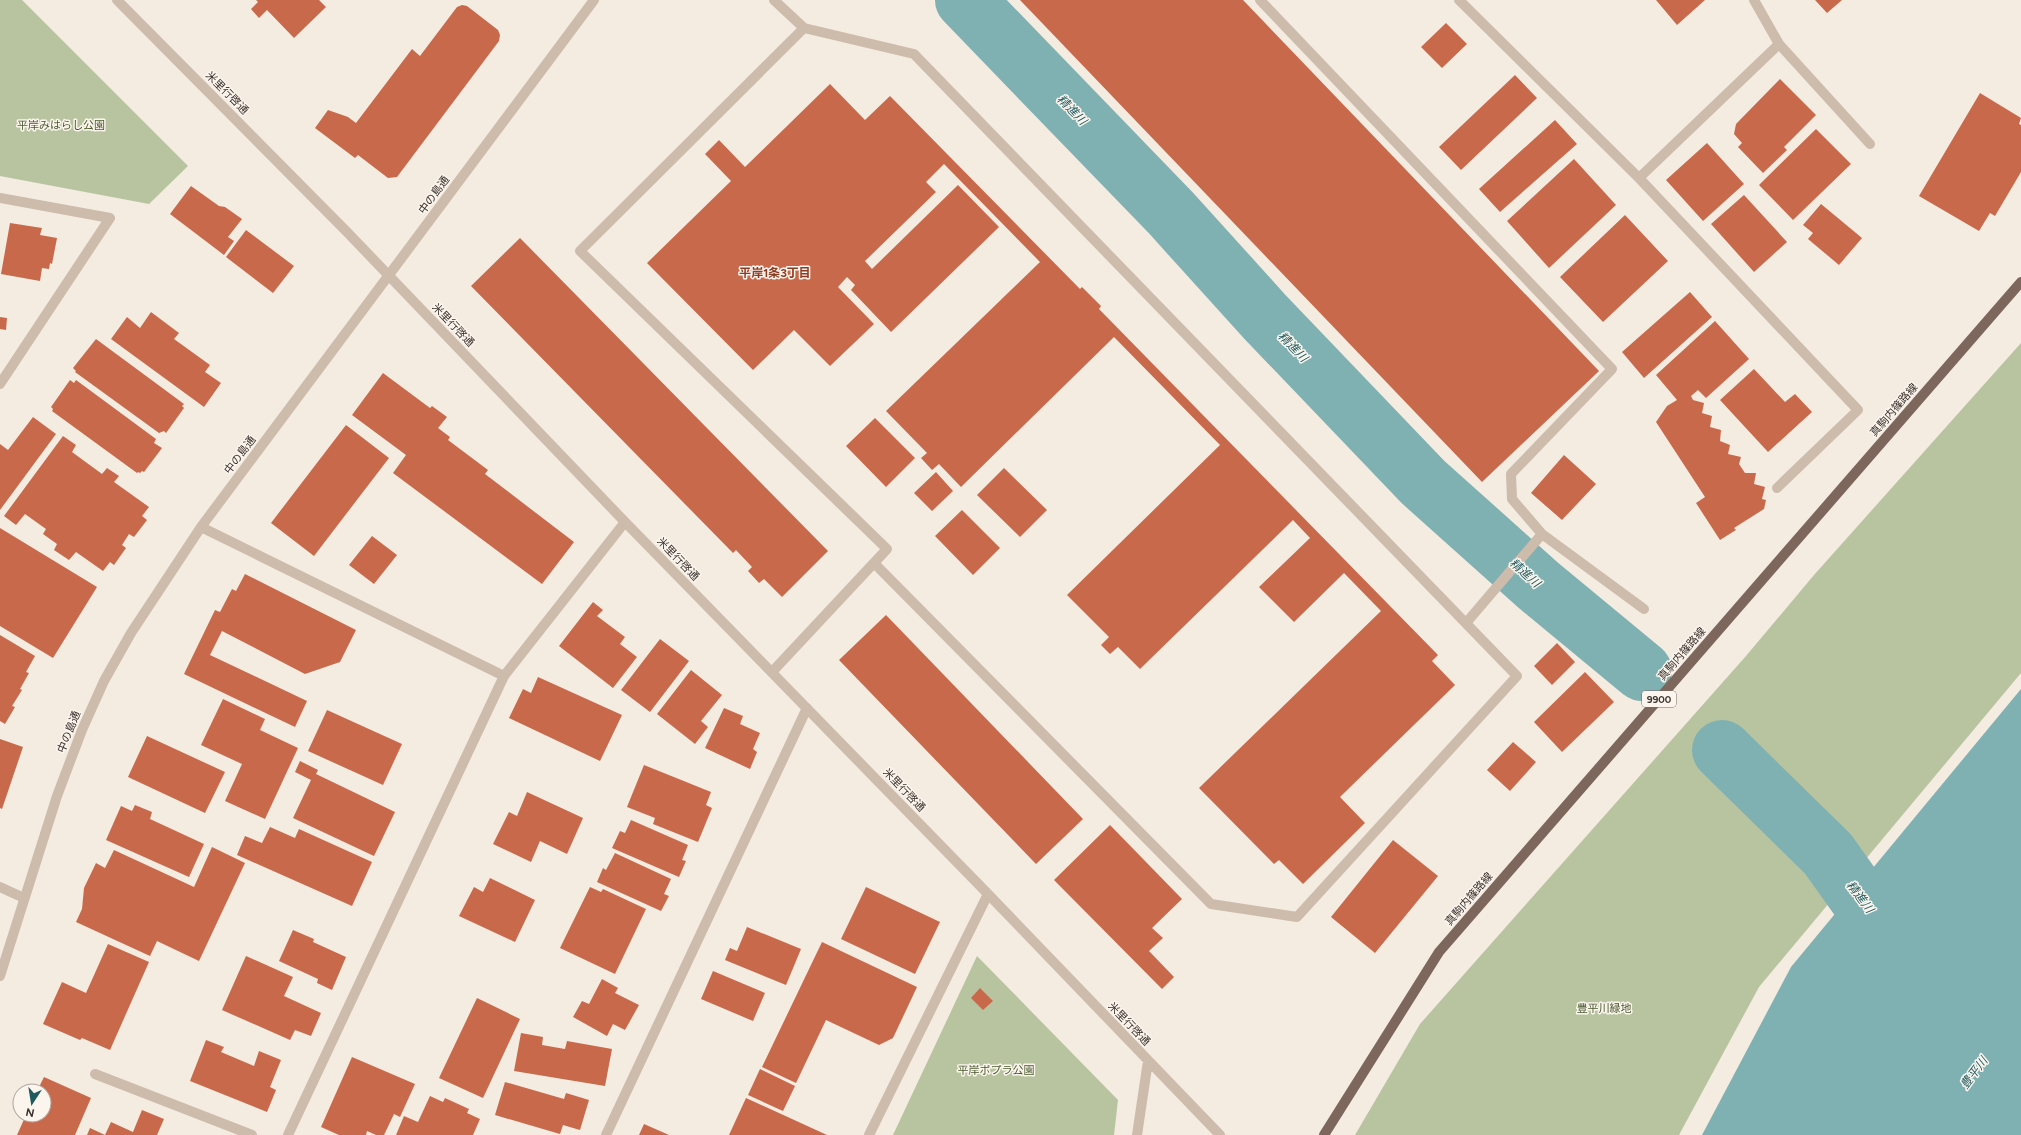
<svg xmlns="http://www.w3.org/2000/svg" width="2021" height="1135" font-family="Figtree,'Noto Sans JP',sans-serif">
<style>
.green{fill:#b8c4a0}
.water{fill:#7fb0b2}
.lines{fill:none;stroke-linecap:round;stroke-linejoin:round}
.river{stroke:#7fb0b2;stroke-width:60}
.building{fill:#c8694b}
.minor{stroke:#cdbbac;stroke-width:10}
.major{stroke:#7d675c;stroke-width:10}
.labels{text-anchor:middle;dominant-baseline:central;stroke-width:3;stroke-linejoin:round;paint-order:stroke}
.shield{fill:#fbf5ee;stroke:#756b66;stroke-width:1}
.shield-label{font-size:10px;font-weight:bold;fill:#3b302b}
.street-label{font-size:11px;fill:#3b302b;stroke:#fbf5ee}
.park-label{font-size:11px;fill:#4a5a2e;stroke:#fbf5ee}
.water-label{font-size:12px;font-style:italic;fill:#1f5a5e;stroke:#fbf5ee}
.neighbourhood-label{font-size:12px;font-weight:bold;fill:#8c3b22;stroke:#fbf5ee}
</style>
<rect width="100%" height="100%" fill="#f4ebe1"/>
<!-- green -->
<path class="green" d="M 0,0 L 22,0 L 188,166 L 149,204 L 0,176 Z
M 2021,343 L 2021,673 L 1759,987 L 1679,1135 L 1355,1135 L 1420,1024 L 1746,656 L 1814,575 Z
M 977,956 L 1118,1100 L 1114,1135 L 893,1135 Z"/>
<!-- water -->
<path class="water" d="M 2021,689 L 2021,1135 L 1702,1135 L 1791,967 Z"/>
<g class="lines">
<!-- river -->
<path class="river" d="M 965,0 L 1171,213 L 1265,317 L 1423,482 L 1538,585 L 1642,671
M 1722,750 L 1828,854 L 1865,906 L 1908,952"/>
</g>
<!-- building -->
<path class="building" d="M 256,0 L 319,0 L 326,7 L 294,38 L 267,10 L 259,18 L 251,9 L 258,2 Z
M 1020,0 L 1243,0 L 1599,371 L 1482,482 Z
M 1656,0 L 1705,0 L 1677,25 Z
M 1815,0 L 1842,0 L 1827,13 Z
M 462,5 L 467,6 L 498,30 L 500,35 L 499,41 L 397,177 L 388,178 L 358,155 L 355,158 L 315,128 L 328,110 L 348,117 L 356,123 L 412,49 L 420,56 L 457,7 Z
M 1446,23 L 1467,44 L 1442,68 L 1421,47 Z
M 1515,75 L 1537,98 L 1461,170 L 1439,147 Z
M 1780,79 L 1816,115 L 1784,147 L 1787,150 L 1763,173 L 1738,147 L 1742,143 L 1734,134 L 1736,124 Z
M 830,84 L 865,120 L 890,96 L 1080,289 L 1082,287 L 1101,306 L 1099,309 L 1438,655 L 1432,661 L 1455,685 L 1340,797 L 1365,823 L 1303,884 L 1279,860 L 1274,864 L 1199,788 L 1381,611 L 1344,573 L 1294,622 L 1259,587 L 1310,538 L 1293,520 L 1140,669 L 1118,647 L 1110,654 L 1101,645 L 1109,637 L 1067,595 L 1220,445 L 1114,337 L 961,487 L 939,464 L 932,470 L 921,458 L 927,453 L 886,411 L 1040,262 L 944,164 L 926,182 L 936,192 L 865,261 L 872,269 L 958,185 L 999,227 L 891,332 L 851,290 L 855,285 L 847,277 L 838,287 L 874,324 L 830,366 L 794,330 L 753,370 L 647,263 L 731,181 L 705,154 L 719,140 L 745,167 Z
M 1980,93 L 2021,118 L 2019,124 L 2021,125 L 2021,172 L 1995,216 L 1990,213 L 1979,231 L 1919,196 Z
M 1555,120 L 1577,144 L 1500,212 L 1479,189 Z
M 1816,129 L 1851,164 L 1793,220 L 1759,185 Z
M 1707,143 L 1744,184 L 1703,221 L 1666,180 Z
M 1574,159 L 1616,205 L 1549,268 L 1507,221 Z
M 191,186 L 219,206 L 225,207 L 242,219 L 228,237 L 234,241 L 224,255 L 170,214 Z
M 1744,195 L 1787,242 L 1754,272 L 1711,224 Z
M 1821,204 L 1862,238 L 1839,265 L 1808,239 L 1813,233 L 1803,225 Z
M 1625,215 L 1668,261 L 1603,322 L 1560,277 Z
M 10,223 L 42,228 L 40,235 L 57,238 L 52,264 L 50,263 L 49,269 L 42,268 L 40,281 L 1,274 Z
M 246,230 L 294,266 L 273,293 L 226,257 Z
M 520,238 L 828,551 L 782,597 L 764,579 L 759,583 L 748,571 L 752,567 L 736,550 L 733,553 L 471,286 Z
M 1690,292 L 1712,317 L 1644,378 L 1622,352 Z
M 151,312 L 179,333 L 174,339 L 210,365 L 205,372 L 221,383 L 204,407 L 111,339 L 127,317 L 140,328 Z
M 0,317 L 7,318 L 6,330 L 0,329 Z
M 1715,321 L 1749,359 L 1706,398 L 1698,390 L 1691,396 L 1693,400 L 1704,403 L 1702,413 L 1712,416 L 1710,427 L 1721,430 L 1720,441 L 1730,445 L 1728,454 L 1741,457 L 1739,464 L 1745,473 L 1756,473 L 1754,484 L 1765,487 L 1762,499 L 1766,500 L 1764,509 L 1734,528 L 1736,530 L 1720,540 L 1696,503 L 1705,497 L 1656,422 L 1667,406 L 1677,400 L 1656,375 Z
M 96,339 L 184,404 L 182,406 L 184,408 L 166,433 L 164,431 L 159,433 L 75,372 L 76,371 L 73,368 Z
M 1754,369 L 1785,402 L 1795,394 L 1812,412 L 1768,452 L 1720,400 Z
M 383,373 L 430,408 L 432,406 L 447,417 L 438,428 L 450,437 L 448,440 L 488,470 L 485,474 L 574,542 L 542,584 L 393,473 L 406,455 L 352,415 Z
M 70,380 L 74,383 L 76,380 L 156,439 L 154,443 L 162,448 L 144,472 L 142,471 L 140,473 L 138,472 L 137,473 L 52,411 L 53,409 L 51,407 Z
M 33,417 L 56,434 L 0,510 L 0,444 L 8,450 Z
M 875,418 L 915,458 L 886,487 L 846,446 Z
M 346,425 L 389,458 L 314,556 L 271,523 Z
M 63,436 L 76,445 L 72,452 L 102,474 L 107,468 L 119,476 L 114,482 L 149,507 L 142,516 L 147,520 L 134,537 L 129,534 L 122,545 L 126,548 L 114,565 L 110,562 L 103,571 L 76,552 L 69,560 L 54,550 L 57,544 L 43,534 L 46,529 L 25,514 L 16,525 L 4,516 Z
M 1564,455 L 1596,484 L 1562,520 L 1531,493 Z
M 1004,468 L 1047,510 L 1020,537 L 977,495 Z
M 936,472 L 953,491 L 932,511 L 914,493 Z
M 962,510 L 1000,548 L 973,575 L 935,536 Z
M 0,528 L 97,587 L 53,658 L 0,626 Z
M 372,536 L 397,555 L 374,584 L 349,565 Z
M 245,574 L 356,630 L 340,662 L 305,674 L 222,631 L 210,655 L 307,701 L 295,727 L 184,674 L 215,610 L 220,612 L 232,589 L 236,591 Z
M 593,602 L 603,610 L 597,616 L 625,637 L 620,644 L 637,657 L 613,688 L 559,646 Z
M 886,615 L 1083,819 L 1036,864 L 839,660 Z
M 0,635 L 35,656 L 26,672 L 29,673 L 20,689 L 22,690 L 12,706 L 15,707 L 5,724 L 0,721 Z
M 660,639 L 689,661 L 650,712 L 621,690 Z
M 1557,643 L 1575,662 L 1552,685 L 1534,666 Z
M 691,670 L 722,695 L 701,721 L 708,727 L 695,744 L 657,714 Z
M 1585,672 L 1614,702 L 1562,752 L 1534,722 Z
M 538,677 L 622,715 L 600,761 L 509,718 L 523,689 L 531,693 Z
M 223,699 L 265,719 L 260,730 L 298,748 L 265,819 L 225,801 L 242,764 L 201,745 Z
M 724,708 L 743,716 L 740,724 L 760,733 L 753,749 L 757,752 L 750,769 L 705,748 Z
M 327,710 L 402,744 L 383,785 L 308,751 Z
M 147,736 L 225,772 L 205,813 L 128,777 Z
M 0,739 L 23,747 L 2,809 L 0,808 Z
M 1513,742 L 1536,762 L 1510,791 L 1487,770 Z
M 300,761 L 318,770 L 316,774 L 395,812 L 374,856 L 293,818 L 311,780 L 295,772 Z
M 644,765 L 711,792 L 706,805 L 712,808 L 698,842 L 653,824 L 655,818 L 627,807 Z
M 527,792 L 583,818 L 567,854 L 540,841 L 531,862 L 493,844 L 509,812 L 517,816 Z
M 135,805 L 152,812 L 150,819 L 204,844 L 189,877 L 106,840 L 121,806 L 132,811 Z
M 631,820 L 688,845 L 682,860 L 686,861 L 679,877 L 612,848 L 620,831 L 625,833 Z
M 1110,825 L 1182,899 L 1152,928 L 1163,938 L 1149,951 L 1174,977 L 1162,989 L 1054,880 Z
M 270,827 L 295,838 L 299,829 L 372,862 L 352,906 L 237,855 L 245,836 L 262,843 Z
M 1393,840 L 1438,876 L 1375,953 L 1331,917 Z
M 212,847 L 245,863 L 199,961 L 157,941 L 150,956 L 76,922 L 82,909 L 84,888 L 96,863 L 105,868 L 114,850 L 194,887 Z
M 615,853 L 671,879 L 664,894 L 669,896 L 661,911 L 597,882 L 603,868 L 606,870 Z
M 490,878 L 535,900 L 515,942 L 459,916 L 474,887 L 483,892 Z
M 590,887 L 601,892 L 603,889 L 646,909 L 615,974 L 560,948 Z
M 866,887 L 940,922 L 915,974 L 841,939 Z
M 747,927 L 801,949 L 786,985 L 725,960 L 730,948 L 737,951 Z
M 293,930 L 314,939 L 313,942 L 346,957 L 332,990 L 317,983 L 318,979 L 279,961 Z
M 822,942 L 917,987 L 893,1038 L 879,1045 L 826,1020 L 796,1083 L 762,1067 Z
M 108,944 L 149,962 L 110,1050 L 82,1038 L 80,1040 L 43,1024 L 62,982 L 86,993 Z
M 246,956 L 293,977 L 284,996 L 321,1013 L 311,1036 L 295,1030 L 290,1040 L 222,1010 Z
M 713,971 L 765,993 L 753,1021 L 701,999 Z
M 602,979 L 618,988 L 615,993 L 639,1005 L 625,1030 L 613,1024 L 607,1036 L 573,1017 L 582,1001 L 589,1004 Z
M 980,988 L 993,1001 L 983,1010 L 971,998 Z
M 477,998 L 520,1019 L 483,1098 L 439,1078 Z
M 521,1033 L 543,1037 L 542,1045 L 565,1049 L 567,1041 L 612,1049 L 605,1086 L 514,1071 Z
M 206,1040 L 224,1047 L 221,1052 L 254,1066 L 259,1051 L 281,1060 L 270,1087 L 276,1090 L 267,1112 L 190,1081 Z
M 352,1057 L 415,1084 L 400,1117 L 394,1114 L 384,1135 L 376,1135 L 367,1131 L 366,1135 L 339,1135 L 321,1127 Z
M 760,1069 L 795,1086 L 783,1111 L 748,1095 Z
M 44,1077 L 91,1098 L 75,1135 L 17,1135 L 26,1115 L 44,1115 L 44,1091 L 37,1091 Z
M 505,1082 L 564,1099 L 566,1093 L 589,1100 L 580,1130 L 563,1125 L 560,1134 L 495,1115 Z
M 430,1096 L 443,1102 L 445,1098 L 469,1109 L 467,1113 L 480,1119 L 473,1135 L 396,1135 L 404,1116 L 418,1122 Z
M 746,1098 L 827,1135 L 729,1135 Z
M 142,1110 L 164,1119 L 157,1135 L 87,1135 L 90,1128 L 105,1135 L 111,1122 L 133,1132 Z
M 644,1124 L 669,1135 L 639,1135 Z"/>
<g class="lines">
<!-- minor -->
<path class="minor" d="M 117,0 L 348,233 L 625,522 L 988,894 L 1220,1135
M 774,0 L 804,28 L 914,54 L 1517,676 L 1297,917 L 1211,904 L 874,563
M 1260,0 L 1612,369 L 1511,474 L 1512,499 L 1542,534
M 1459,0 L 1639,178 L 1858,410 L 1777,488
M 1779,44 L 1870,144
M 1639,178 L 1779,44 L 1754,0
M 0,198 L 110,218 L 0,384
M 201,527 L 504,676
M 1466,623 L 1542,534 L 1644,609
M 772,672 L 887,549 L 580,251 L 804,28
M 0,887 L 24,898
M 0,976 L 57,796 L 82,730 L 104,681 L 131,633 L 201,527 L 594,0
M 95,1074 L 252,1135
M 288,1135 L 504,676 L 625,522
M 606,1135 L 807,708
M 869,1135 L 988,894
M 1137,1135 L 1148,1061"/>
<!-- major -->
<path class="major" d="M 1324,1135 L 1439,952 L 2021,282"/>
</g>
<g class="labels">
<!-- shield labels -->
<rect class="shield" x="1642" y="691" width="34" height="16" rx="3"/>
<g class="shield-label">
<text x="1659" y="699">9900</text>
</g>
<!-- street labels -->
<g class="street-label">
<text transform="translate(227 93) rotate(45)">米里行啓通</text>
<text transform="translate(434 195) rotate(-54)">中の島通</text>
<text transform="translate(453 325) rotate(46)">米里行啓通</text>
<text transform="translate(1894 410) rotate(-49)">真駒内篠路線</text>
<text transform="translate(240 455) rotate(-53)">中の島通</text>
<text transform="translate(678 559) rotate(46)">米里行啓通</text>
<text transform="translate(1682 654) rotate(-49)">真駒内篠路線</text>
<text transform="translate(69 732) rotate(-68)">中の島通</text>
<text transform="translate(904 790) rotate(46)">米里行啓通</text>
<text transform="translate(1469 899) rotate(-49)">真駒内篠路線</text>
<text transform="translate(1129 1024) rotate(46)">米里行啓通</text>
</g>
<!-- park labels -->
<g class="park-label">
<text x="61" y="125">平岸みはらし公園</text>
<text x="1604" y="1008">豊平川緑地</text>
<text x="996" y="1070">平岸ポプラ公園</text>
</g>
<!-- water labels -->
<g class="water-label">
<text transform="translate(1072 110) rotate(46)">精進川</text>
<text transform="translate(1293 347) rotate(46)">精進川</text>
<text transform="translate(1525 573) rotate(42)">精進川</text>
<text transform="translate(1860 897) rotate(53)">精進川</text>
<text transform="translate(1974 1073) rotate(-53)">豊平川</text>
</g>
<!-- neighbourhood labels -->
<g class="neighbourhood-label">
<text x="775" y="273">平岸1条3丁目</text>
</g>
</g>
<!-- north arrow -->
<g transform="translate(32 1103) rotate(192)"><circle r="19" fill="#fbf5ee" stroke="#aea6a0"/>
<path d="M0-3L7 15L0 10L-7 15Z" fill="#1f5a5e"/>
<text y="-6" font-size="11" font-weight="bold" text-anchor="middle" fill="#3b302b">N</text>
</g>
</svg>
